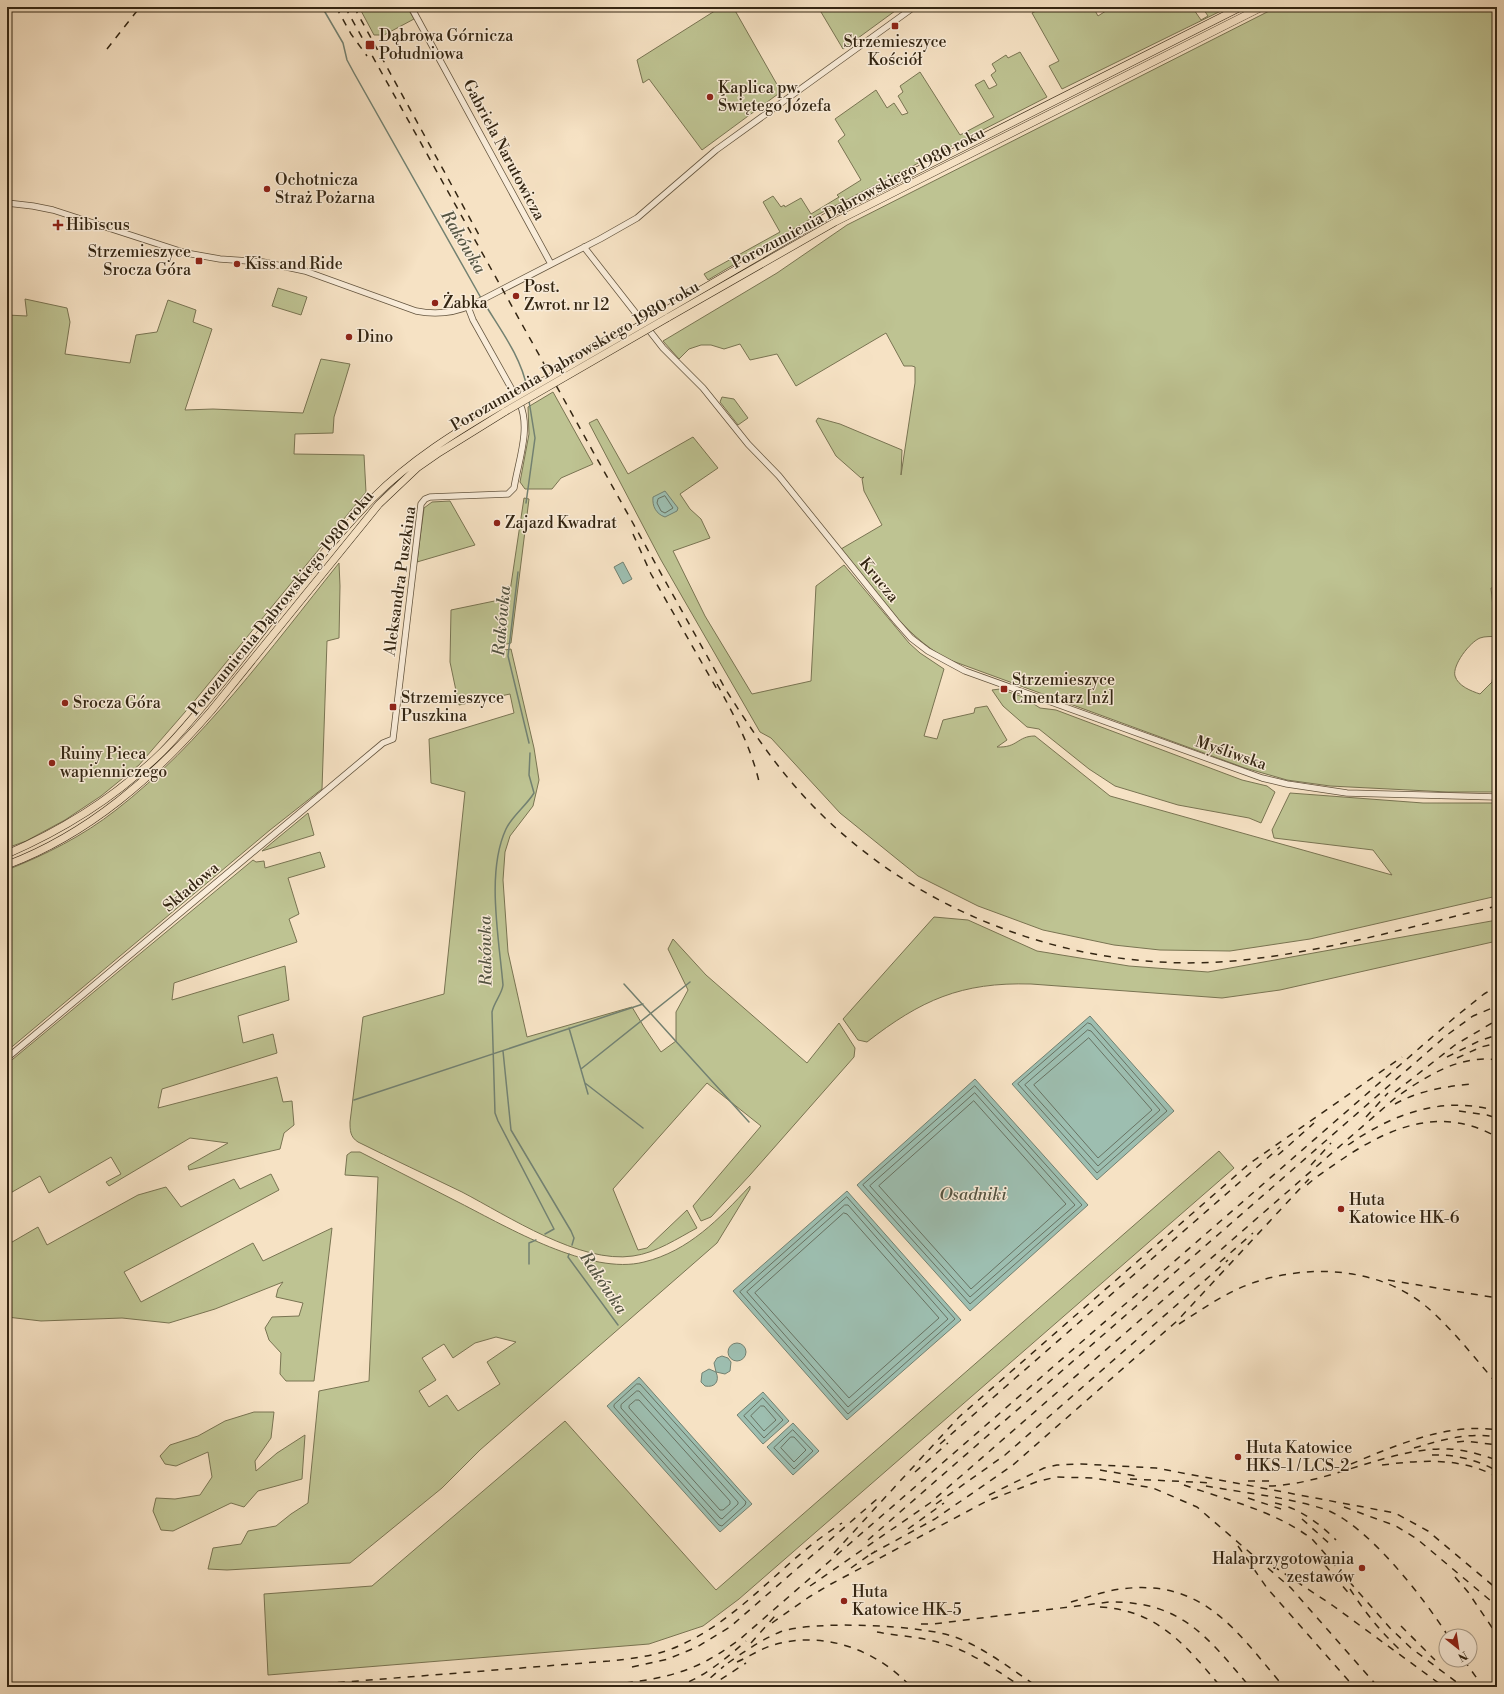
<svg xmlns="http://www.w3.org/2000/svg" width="1504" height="1694" font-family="'Libre Bodoni',serif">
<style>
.green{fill:#bec392;stroke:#797452;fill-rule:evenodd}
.water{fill:#9dbeb0;stroke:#738171}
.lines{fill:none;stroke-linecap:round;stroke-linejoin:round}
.shore{stroke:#687262;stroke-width:1}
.stream{stroke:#738171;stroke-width:1.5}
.minor-casing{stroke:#64553f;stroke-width:7}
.major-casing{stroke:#342613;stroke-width:8}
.minor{stroke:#f9ecd9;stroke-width:5.5}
.major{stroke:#f6e2c4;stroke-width:7}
.rail{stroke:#342613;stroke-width:1.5;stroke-dasharray:7 7;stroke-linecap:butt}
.major-bridge-casing{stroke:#342613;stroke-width:8;stroke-linecap:butt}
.major-bridge{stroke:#f6e2c4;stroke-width:7}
.poi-dot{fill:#8f2418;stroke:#f9ecd9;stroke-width:1.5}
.labels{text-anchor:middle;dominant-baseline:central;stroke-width:3;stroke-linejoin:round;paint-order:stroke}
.poi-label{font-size:16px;fill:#342613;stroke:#f9ecd9;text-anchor:start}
.street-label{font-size:16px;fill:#342613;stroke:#f9ecd9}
.water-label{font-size:17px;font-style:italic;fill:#545442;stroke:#f9ecd9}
</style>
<rect width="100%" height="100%" fill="#f6e2c4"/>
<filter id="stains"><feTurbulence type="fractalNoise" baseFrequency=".005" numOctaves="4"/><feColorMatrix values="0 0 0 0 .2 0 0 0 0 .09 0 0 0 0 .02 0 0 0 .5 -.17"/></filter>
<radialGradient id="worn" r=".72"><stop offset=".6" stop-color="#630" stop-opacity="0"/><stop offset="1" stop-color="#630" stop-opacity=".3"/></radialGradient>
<!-- green -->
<path class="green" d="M 359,7 L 407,7 L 414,19 L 384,35 L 374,35 Z
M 721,7 L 733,7 L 779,88 L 778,94 L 702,150 L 649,79 L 643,83 L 637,60 Z
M 818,7 L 893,7 L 895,11 L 843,49 Z
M 1044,7 L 1093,7 L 1098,16 L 1112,7 L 1192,7 L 1201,20 L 1208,16 L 1202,7 L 1229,7 L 1062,89 L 1049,66 L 1059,61 L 1032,13 Z
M 1277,7 L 1497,7 L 1497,588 L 1491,588 L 1496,636 C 1491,637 1485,636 1480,638 C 1470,642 1452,665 1455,676 C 1458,686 1471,691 1480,694 L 1492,682 L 1497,648 L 1497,792 L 1448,792 L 1330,786 L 1287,780 L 1245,768 L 947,659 C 902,634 873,588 841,549 L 882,525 L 864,491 L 862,479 L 864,477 L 861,478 L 836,456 L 816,421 L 818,418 L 840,424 L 902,450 L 901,475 L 915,383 L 915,367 L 912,366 L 904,366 L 886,333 L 796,386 L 777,354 L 750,360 L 740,344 L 724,349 L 711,345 L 701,345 L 689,349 L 679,359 L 663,341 L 777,273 L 847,225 Z
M 1020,52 L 1047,97 L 817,215 L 708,280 L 704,274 L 780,232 L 763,202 L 773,196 L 781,207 L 784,205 L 785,207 L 801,198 L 811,214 L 839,197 L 837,195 L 861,180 L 838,141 L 845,135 L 835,119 L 876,90 L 887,108 L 894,103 L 902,115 L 908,113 L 898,96 L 903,92 L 900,86 L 920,72 L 960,135 L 994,117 L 975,85 L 984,80 L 989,89 L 997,85 L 991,75 L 996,71 L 992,64 L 1006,55 L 1008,58 Z
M 278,288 L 307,297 L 301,315 L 272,306 Z
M 25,299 L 67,308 L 70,322 L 65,354 L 130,363 L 136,335 L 157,332 L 168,300 L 196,310 L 193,322 L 212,329 L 185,410 L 213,409 L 303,413 L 321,359 L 350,364 L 334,417 L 333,433 L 295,434 L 294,454 L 364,455 L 366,492 L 192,704 L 139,765 L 101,796 L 65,820 L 26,841 L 7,848 L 7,315 L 27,316 Z
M 553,392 L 593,464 L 561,478 L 552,489 L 525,489 L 520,482 L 529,434 L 528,407 Z
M 722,397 L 734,399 L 748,418 L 738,425 L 720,402 Z
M 597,419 L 628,474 L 693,437 L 718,468 L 680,494 L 690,509 L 701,519 L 710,538 L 673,551 L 705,616 L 752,694 L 811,681 L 816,586 L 844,565 L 909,643 L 920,653 L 944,669 L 924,736 L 937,739 L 943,720 L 974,713 L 975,708 L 987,706 L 1007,740 L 997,747 C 1018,748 1017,736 1035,736 L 1110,796 L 1392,875 L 1373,850 L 1274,838 L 1272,830 L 1290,793 L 1423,803 L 1497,803 L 1497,896 L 1310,939 L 1230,951 L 1160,950 L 1114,945 L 1043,930 L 978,906 L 918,876 L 840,813 L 771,738 L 760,732 L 661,560 L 589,423 Z
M 524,498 L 529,499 L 511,643 L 503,645 L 505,650 L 511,649 L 534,748 L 539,780 L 533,806 L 510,836 L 505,852 L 503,880 L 508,952 L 527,1037 L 632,1007 L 644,1027 L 661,1052 L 676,1041 L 676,1012 L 688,990 L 668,949 L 673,939 L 706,975 L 807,1063 L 839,1023 L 855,1048 L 854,1057 L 750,1175 L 711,1217 L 701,1221 L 693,1206 L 761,1126 L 707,1083 L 613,1189 L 638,1250 L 647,1248 L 687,1210 L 697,1228 C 678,1238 656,1253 633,1256 C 580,1264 508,1216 462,1192 C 427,1175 392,1159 358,1142 C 350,1137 350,1130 350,1122 L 363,1017 L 444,994 L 465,792 L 431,783 L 429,739 L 514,713 L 510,694 L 459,705 L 450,662 L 451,610 L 509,598 Z
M 450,501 L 475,545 L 417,562 L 424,508 L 432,502 Z
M 339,563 L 340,586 L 339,638 L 327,641 L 322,789 L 270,830 L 7,1051 L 7,870 C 45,855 83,836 116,810 C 201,744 271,648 339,563 Z
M 1000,689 L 1023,697 L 1040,708 L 1056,710 L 1242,780 L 1267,786 L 1275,792 L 1261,823 L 1249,818 L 1178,805 L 1115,786 L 1089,769 L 1039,729 L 1027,727 L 1003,706 L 992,690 Z
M 308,813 L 314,835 L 262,851 Z
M 320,852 L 325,867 L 288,878 L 299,914 L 289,919 L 297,942 L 174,983 L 172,1000 L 285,966 L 289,1000 L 238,1016 L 243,1043 L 273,1034 L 277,1053 L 162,1089 L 158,1108 L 277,1077 L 283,1102 L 292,1101 L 294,1125 L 284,1133 L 280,1149 L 189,1170 L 188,1166 L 228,1143 L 190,1138 L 109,1186 L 106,1182 L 121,1174 L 111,1157 L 49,1193 L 40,1176 L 7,1195 L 7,1064 L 253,860 L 256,862 L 264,861 L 265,868 Z
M 934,917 L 968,920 L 1037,951 L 1129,966 L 1208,972 L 1497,920 L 1497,941 L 1280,990 L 1222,998 L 1031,984 C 961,982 921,1000 867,1042 L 858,1040 L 843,1019 Z
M 1219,1151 L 1234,1168 L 739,1599 L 703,1626 L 649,1644 L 268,1675 L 264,1594 L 372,1586 L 565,1421 L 716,1590 Z
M 351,1152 L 360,1152 C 393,1169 427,1186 460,1203 C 507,1227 590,1276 644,1262 C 689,1251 719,1219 750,1186 L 750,1189 L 717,1243 L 480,1450 L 442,1488 L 350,1563 L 227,1570 L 208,1569 L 213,1548 L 241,1544 L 248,1531 L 276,1526 L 291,1514 L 308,1503 L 319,1391 L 369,1381 L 378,1177 L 345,1175 L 347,1155 ZM 496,1337 L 516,1342 L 487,1362 L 500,1384 L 458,1411 L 447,1395 L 429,1407 L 419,1391 L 436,1380 L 422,1358 L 444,1344 L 453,1358 L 475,1343 Z
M 271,1174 L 279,1190 L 124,1272 L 141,1302 L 253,1243 L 263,1261 L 332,1228 L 314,1381 L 286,1381 L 280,1374 L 281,1353 L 269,1340 L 265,1328 L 272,1317 L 299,1316 L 303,1303 L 276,1297 L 278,1289 L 283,1282 L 215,1309 L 169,1323 L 122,1318 L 41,1321 L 7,1317 L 7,1245 L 38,1227 L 47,1245 L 138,1195 L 166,1187 L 181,1207 L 234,1179 L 240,1189 Z
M 254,1412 L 274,1412 L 271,1438 L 255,1461 L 256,1471 L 277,1453 L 305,1435 L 302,1479 L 258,1491 L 244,1507 L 231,1503 L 173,1531 L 161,1530 L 153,1511 L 156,1498 L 175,1499 L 200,1495 L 212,1477 L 208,1452 L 176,1466 L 165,1464 L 160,1456 L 170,1445 L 198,1436 L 225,1421 Z"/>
<!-- water -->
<path class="water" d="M 665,491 L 678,508 L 677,511 L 665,517 C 656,514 652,506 653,497 Z
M 623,562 L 632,579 L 623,584 L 614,567 Z
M 1090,1016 L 1174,1111 L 1097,1180 L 1012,1084 Z
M 975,1079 L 1088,1205 L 970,1311 L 857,1185 Z
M 847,1191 L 961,1320 L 847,1420 L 733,1291 Z
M728 1352a9 9 0 1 1 18 0a9 9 0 1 1-18 0Z
M 722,1356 L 728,1358 L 731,1362 L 730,1371 L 725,1374 L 716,1372 C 720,1381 715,1388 705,1386 L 701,1382 L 702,1373 L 709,1369 L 716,1372 L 714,1363 L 717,1358 Z
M 639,1377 L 752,1504 L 720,1532 L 607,1406 Z
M 763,1392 L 789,1421 L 763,1444 L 737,1415 Z
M 793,1423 L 819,1451 L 793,1475 L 767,1447 Z"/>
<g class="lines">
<!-- shore -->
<path class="shore" d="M 665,496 L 673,508 L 665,513 L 661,511 L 657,503 L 658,499 Z
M 1088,1023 L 1091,1024 L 1167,1111 L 1097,1173 L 1018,1084 Z
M 1088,1030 L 1091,1031 L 1160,1110 L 1098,1166 L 1025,1085 Z
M 1089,1038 L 1152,1110 L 1098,1158 L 1034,1085 Z
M 975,1086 L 1082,1205 L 970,1304 L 863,1185 Z
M 975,1093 L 1075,1205 L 970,1297 L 870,1186 Z
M 974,1101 L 1066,1204 L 971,1289 L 879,1186 Z
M 847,1197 L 955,1319 L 848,1414 L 740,1292 Z
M 845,1205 L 848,1205 L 948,1319 L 848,1407 L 747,1292 Z
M 844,1213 L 847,1214 L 939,1318 L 849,1398 L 755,1293 Z
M 637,1384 L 640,1384 L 746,1502 L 745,1505 L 722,1526 L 719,1525 L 614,1407 L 614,1405 Z
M 637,1391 L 639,1391 L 738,1502 L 738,1504 L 722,1519 L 720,1518 L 621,1408 L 621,1405 Z
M 763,1398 L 783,1420 L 764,1438 L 744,1416 Z
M 636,1400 L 639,1400 L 730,1501 L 730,1504 L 723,1510 L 720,1510 L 629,1408 L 629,1406 Z
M 761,1406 L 764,1406 L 776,1420 L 764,1431 L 751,1416 Z
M 793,1430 L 813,1451 L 794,1469 L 774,1448 Z
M 791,1437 L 794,1437 L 806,1450 L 794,1462 L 781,1448 Z"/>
<!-- stream -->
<path class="stream" d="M 322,7 L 343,43 L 347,60 L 354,73 L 481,298
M 483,301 C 499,328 521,356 527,388
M 526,503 L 535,438 L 529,401
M 518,572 L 508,656 L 529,743
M 530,753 L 529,775 L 534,793 C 526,806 512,816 506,829 C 486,872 499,938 503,985 C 502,994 494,1002 492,1012 L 495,1113 L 498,1121 L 554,1229 L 545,1234
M 624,984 L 749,1122
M 569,1028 L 588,1094
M 503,1051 L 511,1130 L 571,1231 L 574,1238 L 572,1245
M 581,1069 L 690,982
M 585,1083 L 643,1128
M 354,1100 L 643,1004
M 569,1254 L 568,1257 L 618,1325
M 529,1264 L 529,1243 L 536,1240"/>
<!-- minor casing -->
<g class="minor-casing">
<path id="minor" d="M 411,7 L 551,264
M 7,203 L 33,206 L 53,210 L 186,253 L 220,259 L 263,262 L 305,271 L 416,311 C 435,315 454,313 472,305 L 600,239 L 637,218 L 716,150 L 914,7
M 584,247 L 663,348 L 703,388 L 748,444 L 779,476 L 896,621 L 911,638 L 928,651 L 965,671 L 1262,778 L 1287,784 L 1347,793 L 1497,797
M 7,1058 L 383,743 L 393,739 L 421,504 L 425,499 L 430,497 L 508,494 L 514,488 C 518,462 531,429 520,404 L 473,320 L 468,307"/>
</g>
<!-- major casing -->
<g class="major-casing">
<path id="major" d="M 663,312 L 831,214 L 1241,7
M 667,318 L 835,222 L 1262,7
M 7,854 C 65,829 117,796 162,752 C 186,728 207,701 229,674 C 276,615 320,552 373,498 C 411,460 456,432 502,405
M 7,865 C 89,834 155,776 211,711 L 379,504 L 417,468 L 440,452 L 506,411"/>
</g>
<!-- minor -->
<use href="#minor" class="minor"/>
<!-- major -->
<use href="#major" class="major"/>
<!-- rail -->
<path class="rail" d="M 336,7 L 351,34 L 367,56
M 345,7 L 726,690 C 752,731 779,771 813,806 C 922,918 1087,977 1243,960 C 1329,951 1413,926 1497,906
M 354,7 L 479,235
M 107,49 L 140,7
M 633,534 L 651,574 L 718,691
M 717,684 C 735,717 752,749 760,786
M 1447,1057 L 1479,1041 L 1497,1035
M 1457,1058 L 1481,1047 L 1497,1043
M 1395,1092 L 1455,1045 L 1497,1020
M 1395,1104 C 1418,1091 1443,1087 1470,1084
M 1459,1111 L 1487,1115 L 1497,1118
M 1366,1117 L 1388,1093
M 1348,1145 C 1392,1114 1443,1095 1497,1111
M 1278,1155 L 1314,1123
M 1311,1165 L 1331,1143
M 1307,1185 C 1318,1175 1331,1167 1344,1158 C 1392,1126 1442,1106 1497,1137
M 1220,1262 L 1253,1233
M 1388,1280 L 1497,1298
M 1179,1324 C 1201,1310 1222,1295 1247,1285 C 1305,1263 1379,1266 1428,1308 C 1453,1330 1475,1358 1497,1384
M 1457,1442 L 1465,1441 L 1497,1445
M 940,1444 L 1280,1147
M 1414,1448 C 1442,1440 1467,1432 1497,1437
M 1432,1455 C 1454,1454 1478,1460 1497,1471
M 1351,1464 C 1394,1446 1449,1422 1497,1430
M 1382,1465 C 1422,1460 1461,1457 1497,1477
M 1100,1470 L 1136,1476
M 915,1472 L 948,1443
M 1130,1479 L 1213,1483
M 1248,1481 L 1276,1481
M 1184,1485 C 1227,1500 1275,1511 1312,1539 L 1390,1628 L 1411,1648 L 1463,1687
M 1206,1486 C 1245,1493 1286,1497 1324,1509 C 1366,1523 1424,1598 1448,1636
M 1269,1486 C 1331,1484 1388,1447 1449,1449 C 1466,1450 1482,1455 1497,1460
M 989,1495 L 1044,1468 L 1057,1465 L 1081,1464 L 1156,1468 L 1395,1513 L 1428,1531 L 1497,1589
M 1248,1498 L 1281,1509
M 1275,1503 C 1299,1508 1319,1523 1336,1540
M 936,1504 L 1005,1455 L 1228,1260
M 1344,1507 L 1396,1526 L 1417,1539 L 1497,1606
M 1302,1519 L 1331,1545
M 908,1529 L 944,1503
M 868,1540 L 1447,1035 L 1473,1016 L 1497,1006
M 1238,1546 L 1267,1588 L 1354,1687
M 834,1553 L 959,1417 L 1249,1164 L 1402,1057
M 871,1554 L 935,1519 L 1013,1465 L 1177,1321 L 1309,1179
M 1325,1565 L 1351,1596
M 1273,1566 L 1332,1605 L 1444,1687
M 851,1568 L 875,1551
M 1455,1577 L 1468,1592 L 1493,1629
M 810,1586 L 930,1503 L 1394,1099 C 1423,1078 1459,1054 1497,1060
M 1350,1589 C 1364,1611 1379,1630 1399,1649
M 1071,1602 C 1088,1597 1105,1591 1121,1589 C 1204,1578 1237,1632 1284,1687
M 1100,1607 C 1158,1610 1186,1646 1221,1687
M 772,1623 L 809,1597 L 831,1584 L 985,1502 L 1036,1482 L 1056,1477 L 1094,1478 L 1153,1488 L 1197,1507 L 1291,1588 L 1378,1687
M 921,1624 L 933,1624 L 1109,1602 C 1182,1601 1207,1637 1250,1687
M 1401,1626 L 1435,1660
M 877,1632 C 898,1636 921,1637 941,1643 C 971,1651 997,1671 1022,1687
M 751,1643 L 775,1616
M 1464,1660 L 1483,1687
M 737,1662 C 748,1657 759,1650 770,1646 C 821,1629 876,1649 911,1687
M 728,1663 C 745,1651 761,1640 780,1632 C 813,1620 922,1625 955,1637 C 985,1648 1012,1670 1038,1687
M 632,1667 L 668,1659 L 697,1647 L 730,1627 L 877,1499
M 282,1687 L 609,1661 C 628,1659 648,1657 666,1651 C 722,1631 761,1587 805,1550 C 817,1540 830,1531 842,1523
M 570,1687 C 616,1684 666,1683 708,1660 C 719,1654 729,1647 739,1640 L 1454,1018 L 1484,994 L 1497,986
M 676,1687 C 703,1678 724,1660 746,1641
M 700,1687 L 724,1666
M 709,1687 L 746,1663"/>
<!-- major-bridge casing -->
<g class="major-bridge-casing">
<path id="major-bridge" d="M 502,405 L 663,312
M 506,411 L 667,318"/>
</g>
<!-- major-bridge -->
<use href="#major-bridge" class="major-bridge"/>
</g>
<!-- markers -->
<g class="poi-dot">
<rect x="891" y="22" width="8" height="8" rx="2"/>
<rect x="365" y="40" width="10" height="10" rx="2"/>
<circle cx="710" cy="97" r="4"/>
<circle cx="267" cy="189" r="4"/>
<path d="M56 219h4v4h4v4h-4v4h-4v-4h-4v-4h4z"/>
<rect x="195" y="257" width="8" height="8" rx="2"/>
<circle cx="237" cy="264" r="4"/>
<circle cx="516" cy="296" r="4"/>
<circle cx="435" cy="303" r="4"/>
<circle cx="349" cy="337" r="4"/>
<circle cx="497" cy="523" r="4"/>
<rect x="1000" y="685" width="8" height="8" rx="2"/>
<circle cx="65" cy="703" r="4"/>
<rect x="389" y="703" width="8" height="8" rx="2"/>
<circle cx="52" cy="763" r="4"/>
<circle cx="1341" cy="1209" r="4"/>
<circle cx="1238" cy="1457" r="4"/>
<circle cx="1362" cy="1568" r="4"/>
<circle cx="844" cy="1601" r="4"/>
</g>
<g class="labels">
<!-- poi labels -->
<g class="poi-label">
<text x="379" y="36">Dąbrowa Górnicza<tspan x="379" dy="18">Południowa</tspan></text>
<text x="895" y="42" text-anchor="middle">Strzemieszyce<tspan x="895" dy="18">Kościół</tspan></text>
<text x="718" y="88">Kaplica pw.<tspan x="718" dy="18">Świętego Józefa</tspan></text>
<text x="275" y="180">Ochotnicza<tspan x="275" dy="18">Straż Pożarna</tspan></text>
<text x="66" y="225">Hibiscus</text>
<text x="191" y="252" text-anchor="end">Strzemieszyce<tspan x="191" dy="18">Srocza Góra</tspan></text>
<text x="245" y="264">Kiss and Ride</text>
<text x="524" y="287">Post.<tspan x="524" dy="18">Zwrot. nr 12</tspan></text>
<text x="443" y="303">Żabka</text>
<text x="357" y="337">Dino</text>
<text x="505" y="523">Zajazd Kwadrat</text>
<text x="1012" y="680">Strzemieszyce<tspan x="1012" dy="18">Cmentarz [nż]</tspan></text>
<text x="401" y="698">Strzemieszyce<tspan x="401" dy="18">Puszkina</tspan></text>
<text x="73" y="703">Srocza Góra</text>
<text x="60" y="754">Ruiny Pieca<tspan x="60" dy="18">wapienniczego</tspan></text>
<text x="1349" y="1200">Huta<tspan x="1349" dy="18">Katowice HK-6</tspan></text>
<text x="1246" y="1448">Huta Katowice<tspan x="1246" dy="18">HKS-1 / LCS-2</tspan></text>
<text x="1354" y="1559" text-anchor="end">Hala przygotowania<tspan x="1354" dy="18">zestawów</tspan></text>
<text x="852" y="1592">Huta<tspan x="852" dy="18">Katowice HK-5</tspan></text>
</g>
<!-- street labels -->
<g class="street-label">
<text transform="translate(504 150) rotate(62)">Gabriela Narutowicza</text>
<text transform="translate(858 198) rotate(-28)">Porozumienia Dąbrowskiego 1980 roku</text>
<text transform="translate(575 356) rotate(-30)">Porozumienia Dąbrowskiego 1980 roku</text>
<text transform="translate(879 580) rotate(51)">Krucza</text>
<text transform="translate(400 581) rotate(-82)">Aleksandra Puszkina</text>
<text transform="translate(281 603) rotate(-51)">Porozumienia Dąbrowskiego 1980 roku</text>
<text transform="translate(1231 753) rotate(19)">Myśliwska</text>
<text transform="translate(191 887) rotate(-40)">Składowa</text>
</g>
<!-- water labels -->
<g class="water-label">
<text transform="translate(463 242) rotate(59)">Rakówka</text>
<text transform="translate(502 621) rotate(-85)">Rakówka</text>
<text transform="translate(486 951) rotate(-91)">Rakówka</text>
<text x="973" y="1195">Osadniki</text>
<text transform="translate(603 1283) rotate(56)">Rakówka</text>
</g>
</g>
<!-- margin -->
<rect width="1504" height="1694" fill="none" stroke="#f6e2c4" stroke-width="24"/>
<rect x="8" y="8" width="1488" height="1678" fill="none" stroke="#342613" stroke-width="2"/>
<rect x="12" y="12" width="1480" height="1670" fill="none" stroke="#342613"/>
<!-- north arrow -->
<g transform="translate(1458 1648) rotate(150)"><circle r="19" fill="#f9ecd9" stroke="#aa9d8a"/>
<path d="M0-3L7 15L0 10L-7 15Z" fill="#8f2418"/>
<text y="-6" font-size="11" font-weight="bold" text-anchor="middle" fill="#342613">N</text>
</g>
<rect width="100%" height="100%" filter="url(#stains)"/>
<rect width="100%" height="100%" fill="url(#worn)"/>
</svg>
